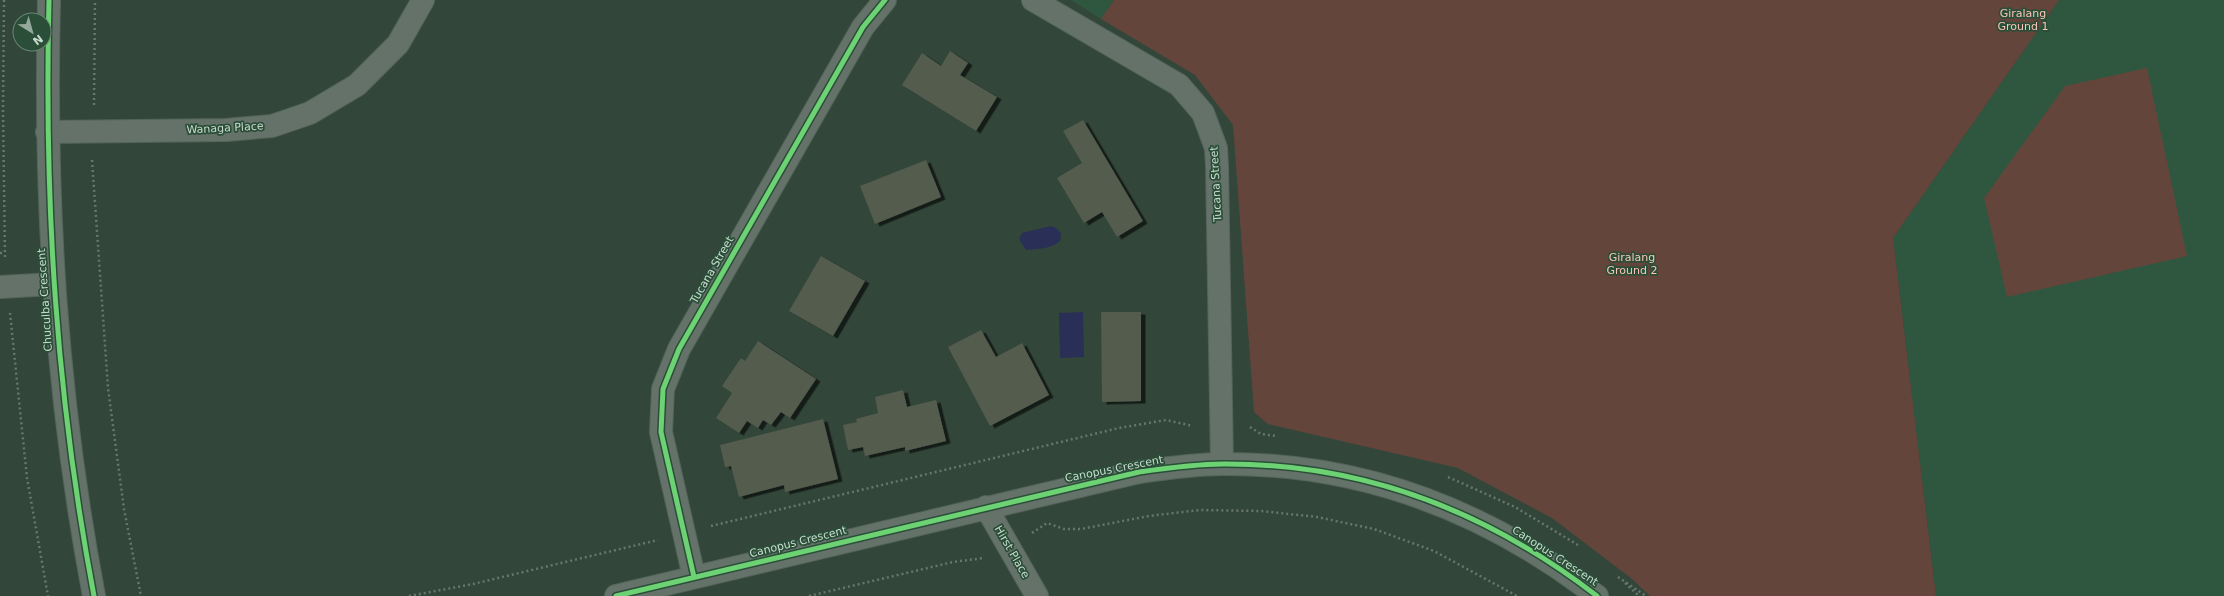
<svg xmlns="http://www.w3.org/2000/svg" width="2224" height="596" font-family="'DejaVu Sans',sans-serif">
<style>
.built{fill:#2f573f}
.green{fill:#64453b}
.water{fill:#292f57}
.building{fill:#535b4e;filter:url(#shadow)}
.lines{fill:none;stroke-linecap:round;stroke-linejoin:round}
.minor-casing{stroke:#53645a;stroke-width:24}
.path{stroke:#69766d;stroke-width:2.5;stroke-dasharray:2 3;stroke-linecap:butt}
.minor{stroke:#64726a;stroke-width:22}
.cycleway-casing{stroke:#2b4e38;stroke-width:8}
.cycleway{stroke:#6cd273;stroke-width:5}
.labels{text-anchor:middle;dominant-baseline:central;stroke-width:3.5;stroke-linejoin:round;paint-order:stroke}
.park-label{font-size:11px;fill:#fbc5b6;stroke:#2b4e38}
.street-label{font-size:11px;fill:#c8dccf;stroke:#2b4e38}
</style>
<defs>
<filter id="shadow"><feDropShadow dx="4.5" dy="2.5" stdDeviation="0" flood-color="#0009"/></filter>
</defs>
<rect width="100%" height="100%" fill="#33463a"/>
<!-- built -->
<path class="built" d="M 1071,0 L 1114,0 L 1101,19 Z
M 2059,0 L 2224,0 L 2224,596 L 1936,596 L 1893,238 Z"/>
<!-- green -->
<path class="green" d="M 1114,0 L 2059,0 L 1893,238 L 1936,596 L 1650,596 L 1632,579 L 1552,518 L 1458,468 L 1268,424 L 1254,412 L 1233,125 L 1195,75 L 1101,19 Z
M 2147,68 L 2187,256 L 2007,297 L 1984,198 L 2065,86 Z"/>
<!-- water -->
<path class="water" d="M 1051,226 L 1056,228 L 1061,233 L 1060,241 C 1048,250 1039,248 1026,250 L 1019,239 L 1022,233 Z
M 1083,312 L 1084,357 L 1060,358 L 1059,313 Z"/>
<!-- building -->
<path class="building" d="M 950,51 L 968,63 L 960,75 L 997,97 L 976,131 L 902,85 L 922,53 L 941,66 Z
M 1083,120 L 1143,221 L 1117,237 L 1102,212 L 1084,223 L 1057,178 L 1082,163 L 1063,131 Z
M 926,160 L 941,197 L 875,224 L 860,186 Z
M 821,256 L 865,281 L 833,336 L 789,311 Z
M 1101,312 L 1141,312 L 1141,401 L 1102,402 Z
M 981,330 L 996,357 L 1022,343 L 1049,395 L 990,426 L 948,347 Z
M 758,341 L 816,379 L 790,418 L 781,412 L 771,425 L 763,420 L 758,428 L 747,421 L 739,433 L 716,418 L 732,393 L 722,386 L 741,358 L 745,361 Z
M 903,390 L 907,407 L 936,400 L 946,441 L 905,451 L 905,447 L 865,456 L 863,447 L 848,450 L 843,425 L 857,422 L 856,419 L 878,413 L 875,397 Z
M 823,419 L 838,479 L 785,492 L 784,485 L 739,497 L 731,466 L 725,467 L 720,445 Z"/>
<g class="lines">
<!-- minor casing -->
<g class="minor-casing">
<path id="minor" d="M 49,0 C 44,203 56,396 94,596
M 1033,0 L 1179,85 L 1203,113 L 1216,148 L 1217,166 L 1222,464
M 47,132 L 226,130 L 272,126 L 310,113 L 357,85 L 398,44 L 423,0
M 0,287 L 53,284
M 986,507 L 1037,596
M 694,577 L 661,432 L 663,389 L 679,349 L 863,27 L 885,0
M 616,596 L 1139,472 C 1167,468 1195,464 1223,464 C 1362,463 1487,511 1597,596"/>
</g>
<!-- path -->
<path class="path" d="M 4,0 L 3,110 L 5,258
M 94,105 L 95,0
M 92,160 L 108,388 L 124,509 L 141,596
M 0,253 L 5,253
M 10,313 L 27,478 L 48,596
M 1250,427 L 1261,434 L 1276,436
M 1448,477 L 1515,507 L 1578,545
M 711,526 L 1119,428 L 1166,420 L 1193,426
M 1032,533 L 1047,523 L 1064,529 L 1081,529 L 1149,516 L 1200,510 L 1261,511 L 1317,517 L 1374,529 L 1434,551 L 1517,596
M 1618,577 L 1646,596
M 1625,583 L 1639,596
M 409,596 L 473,584 L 658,540
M 809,596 L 953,562 L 984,558"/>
<!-- minor -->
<use href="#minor" class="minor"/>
<!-- cycleway casing -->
<g class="cycleway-casing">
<path id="cycleway" d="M 49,0 C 44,203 56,396 94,596
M 694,577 L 661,432 L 663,389 L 679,349 L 863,27 L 885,0
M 616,596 L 1139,472 C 1167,468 1195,464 1223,464 C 1362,463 1487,511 1597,596"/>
</g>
<!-- cycleway -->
<use href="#cycleway" class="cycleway"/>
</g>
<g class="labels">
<!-- park labels -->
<g class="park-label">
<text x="2023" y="13">Giralang<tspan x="2023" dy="13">Ground 1</tspan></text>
<text x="1632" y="257">Giralang<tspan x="1632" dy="13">Ground 2</tspan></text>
</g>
<!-- street labels -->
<g class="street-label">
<text transform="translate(225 128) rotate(-3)">Wanaga Place</text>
<text transform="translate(1216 184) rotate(-93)">Tucana Street</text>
<text transform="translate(712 270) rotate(-60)">Tucana Street</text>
<text transform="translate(45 300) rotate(-94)">Chuculba Crescent</text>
<text transform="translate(1114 469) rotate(-11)">Canopus Crescent</text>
<text transform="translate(798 542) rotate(-14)">Canopus Crescent</text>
<text transform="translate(1012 552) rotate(60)">Hirst Place</text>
<text transform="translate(1555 556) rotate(33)">Canopus Crescent</text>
</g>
</g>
<!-- north arrow -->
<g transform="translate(32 32) rotate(143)"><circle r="19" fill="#2b4e38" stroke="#6a8774"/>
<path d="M0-3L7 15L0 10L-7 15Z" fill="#94a89b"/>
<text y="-6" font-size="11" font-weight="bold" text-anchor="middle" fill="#c8dccf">N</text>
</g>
</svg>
